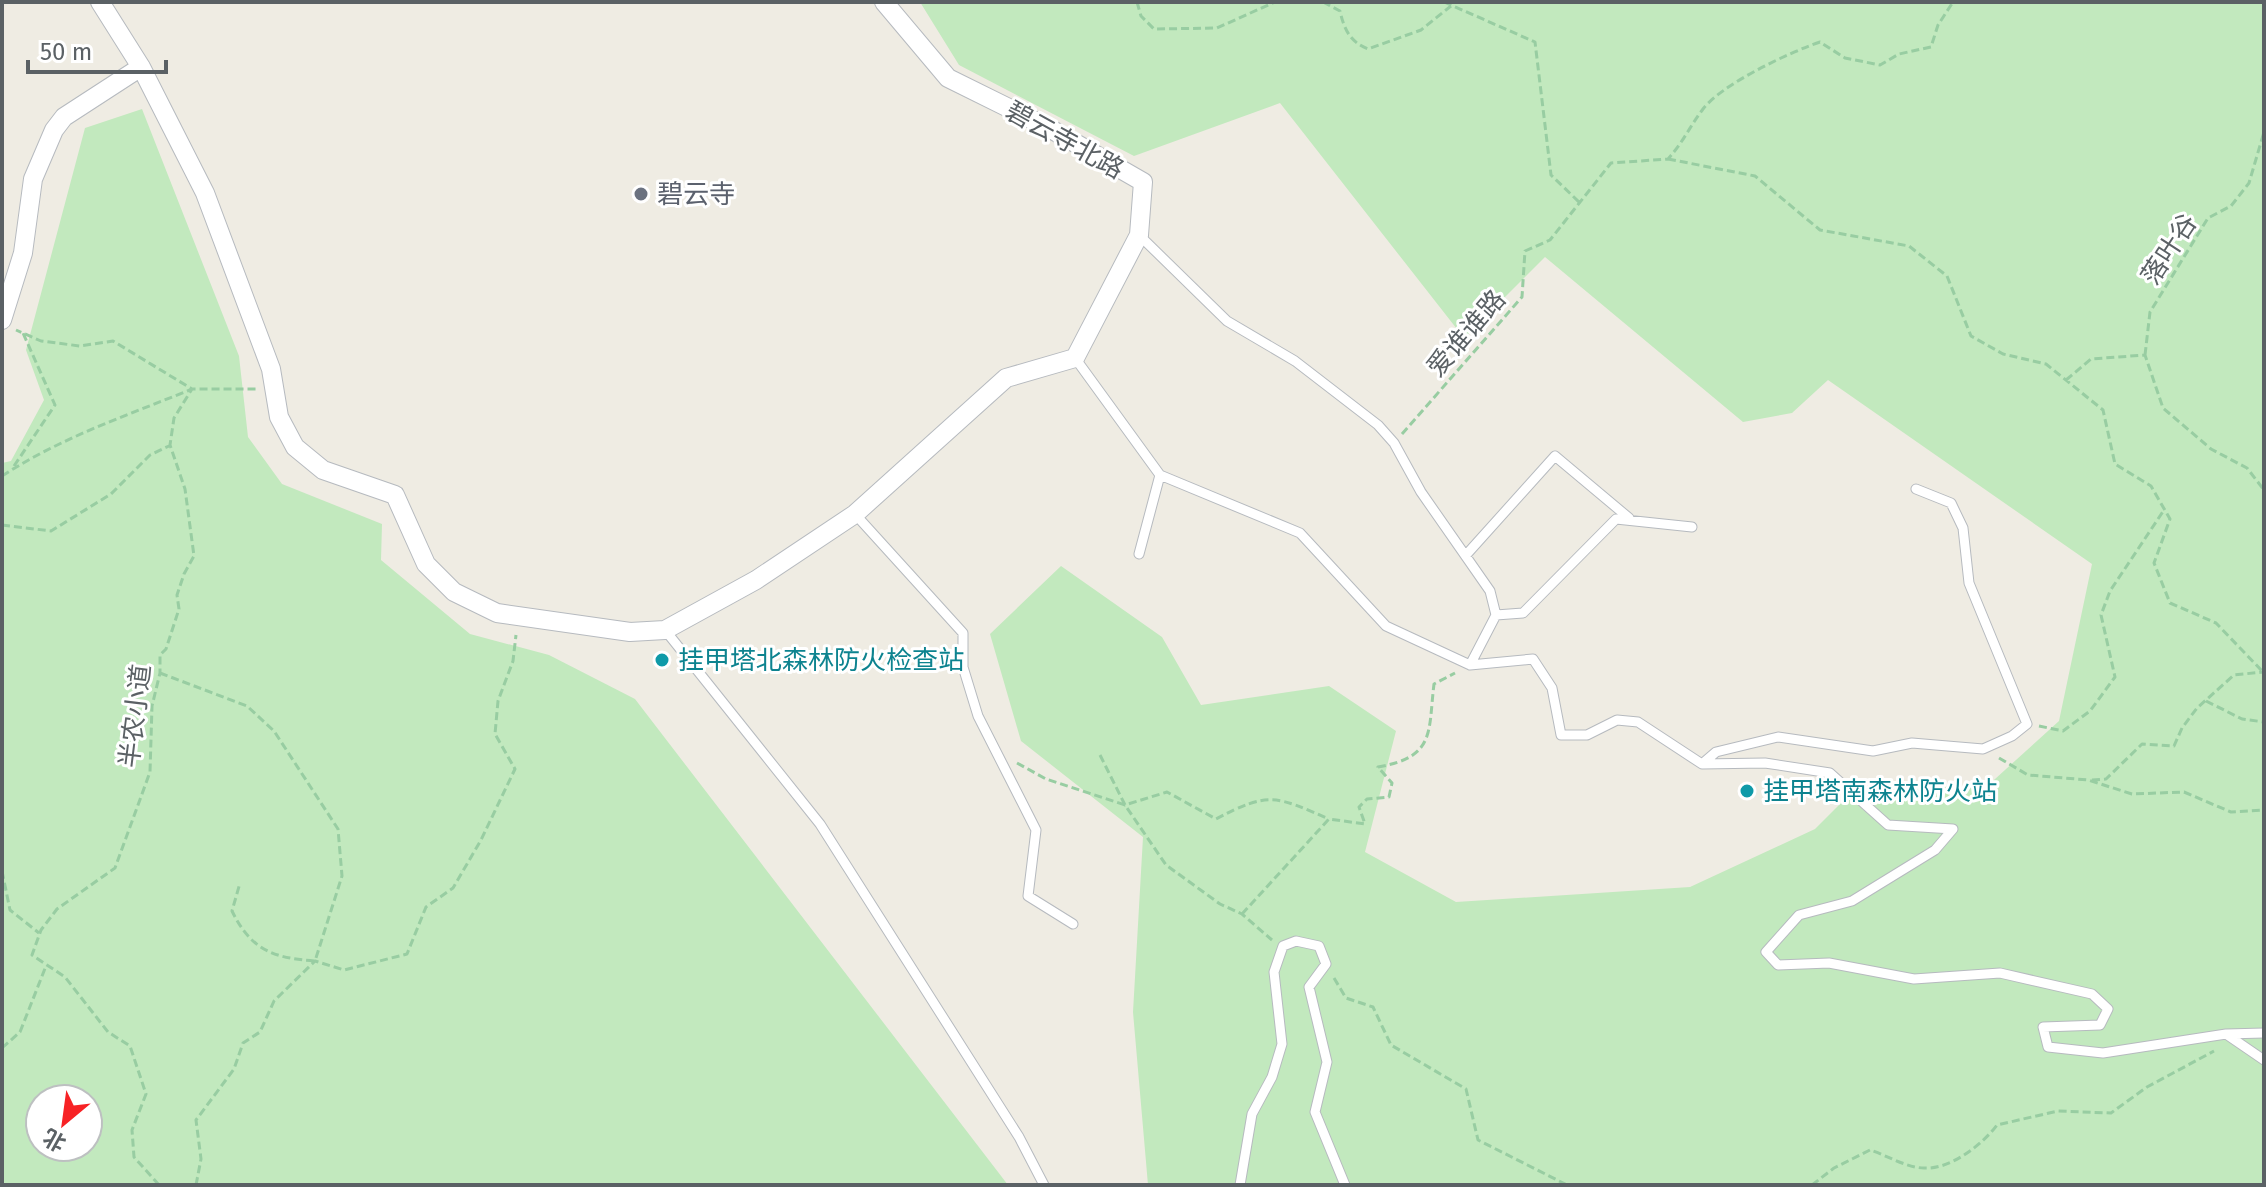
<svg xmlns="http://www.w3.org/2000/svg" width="2266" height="1187" font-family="'Fira Sans','Noto Sans SC',sans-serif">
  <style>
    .green { fill: #c2e9be; fill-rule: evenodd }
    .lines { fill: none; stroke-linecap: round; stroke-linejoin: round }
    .service-casing { stroke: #b6babf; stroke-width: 11 }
    .minor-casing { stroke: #b6babf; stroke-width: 20 }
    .path { stroke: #98cda2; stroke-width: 3; stroke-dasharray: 8 4; stroke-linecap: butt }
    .service { stroke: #fff; stroke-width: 9 }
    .minor { stroke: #fff; stroke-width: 18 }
    .worship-dot { fill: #6b7280; stroke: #fff; stroke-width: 3 }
    .culture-dot { fill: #0f9aa8; stroke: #fff; stroke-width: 3 }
    .labels { text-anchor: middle; stroke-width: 6; stroke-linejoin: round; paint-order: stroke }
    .street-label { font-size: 26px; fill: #5b6165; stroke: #fff }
    .worship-label { font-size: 26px; fill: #5b616d; stroke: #fff; text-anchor: start }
    .culture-label { font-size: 26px; fill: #0d838f; stroke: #fff; text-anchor: start }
  </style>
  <rect width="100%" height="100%" fill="#efece3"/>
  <path class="green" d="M 920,2 L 2264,2 L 2264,1185 L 1148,1185 L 1133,1012 L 1143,837 L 1021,741 L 990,634 L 1061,566 L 1162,637 L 1201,705 L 1329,686 L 1396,731 L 1365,852 L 1456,902 L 1690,887 L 1815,829 L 1863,781 L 1984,789 L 2059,721 L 2092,564 L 1828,380 L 1792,413 L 1743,422 L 1545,257 L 1464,338 L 1280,103 L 1134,156 L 959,65 Z
    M 142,109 L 239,356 L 248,437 L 282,484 L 382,524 L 381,560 L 470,634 L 549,655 L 635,699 L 1008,1185 L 2,1185 L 2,463 L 11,461 L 44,400 L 26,350 L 85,128 ZM 40,1099 L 88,1099 L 88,1147 L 40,1147 Z"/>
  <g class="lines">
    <defs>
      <path id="service" d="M 1139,235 L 1227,321 L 1295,361 L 1378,425 L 1394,443 L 1421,492 L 1490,591 L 1496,615
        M 1075,358 L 1160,475 L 1300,533 L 1386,626 L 1470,665 L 1533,659 L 1552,688 L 1561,735 L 1587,735 L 1617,720 L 1638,722 L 1702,764 L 1765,763 L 1830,773 L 1888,825 L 1953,829 L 1935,850 L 1852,901 L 1799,915 L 1766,952 L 1778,965 L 1829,963 L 1914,979 L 2000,973 L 2092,994 L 2108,1009 L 2100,1025 L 2043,1027 L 2048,1047 L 2103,1053 L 2226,1034 L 2264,1060
        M 855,514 L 963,633 L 963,667 L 978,716 L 1036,830 L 1028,896 L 1073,924
        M 1139,554 L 1160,475
        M 1466,555 L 1555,456 L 1629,518
        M 665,630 L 820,824 L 1019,1137 L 1044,1185
        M 1470,665 L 1496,615 L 1523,613 L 1616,519 L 1692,527
        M 1702,764 L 1716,752 L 1778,737 L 1873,751 L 1912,743 L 1983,749 L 2012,736 L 2027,724 L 1969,583 L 1963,528 L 1951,503 L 1916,489
        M 2226,1034 L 2264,1033
        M 1240,1185 L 1252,1114 L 1272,1077 L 1282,1044 L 1274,972 L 1283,946 L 1296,941 L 1319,946 L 1326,964 L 1309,987 L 1327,1062 L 1315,1112 L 1345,1185"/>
      <path id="minor" d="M 100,2 L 141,67 L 205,193 L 271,369 L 279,417 L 295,447 L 323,470 L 395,495 L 426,564 L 454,592 L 497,613 L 630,632 L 665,630 L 756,580 L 855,514 L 1006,378 L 1075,358 L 1139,235 L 1143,182 L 1049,128 L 948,78 L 884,2
        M 2,320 L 23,253 L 33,179 L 54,130 L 64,117 L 141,67"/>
    </defs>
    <use href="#service" class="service-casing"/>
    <use href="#minor" class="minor-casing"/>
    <path class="path" d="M 1137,2 L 1141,16 L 1154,29 L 1217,28 L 1275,2
      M 1323,2 L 1340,11 C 1344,29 1350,42 1368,49 L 1421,30 L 1451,6
      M 1444,2 L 1535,42 L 1551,175 L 1579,202
      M 1668,159 L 1755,176 L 1820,230 L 1909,246 L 1947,276 L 1971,336 L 2003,354 L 2046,364 L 2103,410 L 2115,464 L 2151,486 L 2170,519 L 2154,563 L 2170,603 L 2216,623 L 2264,673
      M 2145,355 L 2150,312 L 2208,218 L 2231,206 L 2249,183 L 2264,132
      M 2066,380 L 2091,359 L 2145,355 L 2163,408 L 2211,449 L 2247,468 L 2264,490
      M 1402,434 L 1522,297 L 1525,251 L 1550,240 L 1611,163 L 1668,159 C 1684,141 1690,126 1703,109 C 1722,84 1790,52 1820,42 L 1845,58 L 1880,65 L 1899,54 L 1931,47 L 1938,25 L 1953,2
      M 14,466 L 55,405 L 23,333
      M 2,476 C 62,437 126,416 192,389 L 113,341 L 80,346 L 41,341 L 16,330
      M 2,525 L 51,531 L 111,494 L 150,455 L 169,446
      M 160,673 L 247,706 L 274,731 L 338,829 L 342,876 L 315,961 C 273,958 251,950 232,911 L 240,883
      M 2206,701 L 2242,719 L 2264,722
      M 2039,726 L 2063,731 L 2090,711 L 2115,677 L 2101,615 L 2110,591 L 2164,510
      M 1100,755 L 1125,805 L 1167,792 L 1216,819 C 1269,791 1276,796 1329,819
      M 1999,758 L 2028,775 L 2088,780 L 2132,794 L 2184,792 L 2231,812 L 2264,810
      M 1017,763 L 1046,779 L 1125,805 L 1166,865 L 1220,904 L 1242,914 L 1272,940
      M 2092,780 L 2106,779 L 2142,744 L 2174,746 L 2182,728 L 2197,708 L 2234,675 L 2263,672
      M 2,871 L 10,910 L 39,933
      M 1242,914 L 1329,819 L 1365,824 L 1359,807 L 1367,799 L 1389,797 L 1392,783 L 1378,767 C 1436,757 1428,732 1434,684 L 1455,673
      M 1334,978 L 1346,998 L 1373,1007 L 1391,1045 L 1466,1089 L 1478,1140 L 1567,1185
      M 2,1048 L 20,1032 L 46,966
      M 159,1185 L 134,1157 L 132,1130 L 146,1094 L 130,1046 L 108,1032 L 65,977 L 32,955 L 41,930 L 57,909 L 115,868 L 150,772 L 152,706 L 160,673 L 160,655 L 166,649 L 179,609 L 177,595 L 184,574 L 194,556 L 185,489 L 170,445 L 174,418 L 192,389 L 256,389
      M 196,1185 L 201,1159 L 196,1120 L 234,1069 L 243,1043 L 260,1032 L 274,1001 L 315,961 L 344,970 L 407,954 L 426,907 L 453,888 L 481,840 L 515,769 L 495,734 L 498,701 L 513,661 L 516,635
      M 1812,1185 L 1834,1168 L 1870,1150 C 1886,1155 1907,1168 1924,1168 C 1950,1170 1983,1144 1997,1125 L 2058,1111 L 2111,1113 L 2147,1087 L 2214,1051"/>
    <use href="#service" class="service"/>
    <use href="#minor" class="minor"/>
  </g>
  <circle class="worship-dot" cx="641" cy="194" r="8"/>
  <g class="culture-dot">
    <circle cx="662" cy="660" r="8"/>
    <circle cx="1747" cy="791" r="8"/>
  </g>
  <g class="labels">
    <g class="street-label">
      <text transform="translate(1065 140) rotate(29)" y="9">碧云寺北路</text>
      <text transform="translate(2169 249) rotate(-57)" y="9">落叶谷</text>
      <text transform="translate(1466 333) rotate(-49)" y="9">爱谁谁路</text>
      <text transform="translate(135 716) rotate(-83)" y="9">半农小道</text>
    </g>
    <g class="worship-label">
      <text x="657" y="203">碧云寺</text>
    </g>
    <g class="culture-label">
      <text x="678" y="669">挂甲塔北森林防火检查站</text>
      <text x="1763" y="800">挂甲塔南森林防火站</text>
    </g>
  </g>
  <rect width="2266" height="1187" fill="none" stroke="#5b6165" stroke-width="8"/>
  <g transform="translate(64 1123) rotate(209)"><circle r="38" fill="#ffffff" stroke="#bdc0c1" stroke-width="2"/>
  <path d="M0-6L14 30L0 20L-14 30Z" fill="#f72225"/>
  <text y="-12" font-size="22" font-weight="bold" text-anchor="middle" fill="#5b6165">北</text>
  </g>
  <path d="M28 60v12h138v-12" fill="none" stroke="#5b6165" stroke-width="4"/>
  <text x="40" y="60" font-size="24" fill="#5b6165" stroke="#ffffff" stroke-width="6" paint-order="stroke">50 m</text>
</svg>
